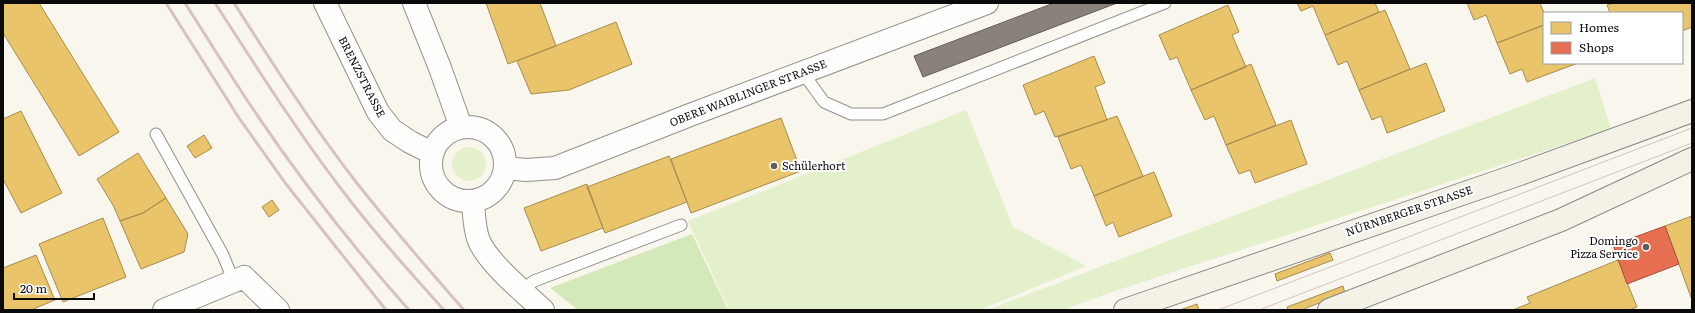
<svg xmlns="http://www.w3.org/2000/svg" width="1695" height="313" font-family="Literata,serif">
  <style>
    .green { fill: #e3f0cb }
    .forest { fill: #d4e8b9 }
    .homes { fill: #e9c46a; stroke: #a68c4d }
    .shops { fill: #e76f51; stroke: #a5513c }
    .industry { fill: #8a817c; stroke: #645d5a }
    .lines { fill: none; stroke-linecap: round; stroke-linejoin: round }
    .lane-casing { stroke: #92908c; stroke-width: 13 }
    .street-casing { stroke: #92908c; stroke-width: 24 }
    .secondary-casing { stroke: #888783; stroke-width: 24 }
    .lane { stroke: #fefefc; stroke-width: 11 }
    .street { stroke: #fefefc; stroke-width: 22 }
    .secondary { stroke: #f4f2e7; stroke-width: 22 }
    .tram { stroke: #d7c2c3; stroke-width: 1 }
    .rail { stroke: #d7c2c3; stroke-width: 3 }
    .poi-dot { fill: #5e5d59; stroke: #fff; stroke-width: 1.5 }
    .labels { text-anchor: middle; stroke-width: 4; stroke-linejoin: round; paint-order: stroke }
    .street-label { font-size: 11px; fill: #0a0a0a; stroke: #fff }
    .poi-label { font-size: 11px; fill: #0a0a0a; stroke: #fff; text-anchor: start }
  </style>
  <rect width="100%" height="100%" fill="#f9f6ed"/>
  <path class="green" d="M 1595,78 L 1611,129 L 1109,293 L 1063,310 L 987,310 Z
    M 966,110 L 1013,227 L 1086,266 L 980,310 L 729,310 L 688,221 Z
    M452 164a17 17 0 1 1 34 0a17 17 0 1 1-34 0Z"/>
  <path class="forest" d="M 692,234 L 728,310 L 578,310 L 550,288 Z"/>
  <path class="homes" d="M 3,3 L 39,3 L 119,132 L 79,156 L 3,33 Z
    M 486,3 L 540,3 L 556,46 L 508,64 Z
    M 1297,3 L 1375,3 L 1379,12 L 1325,35 L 1313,6 L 1301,11 Z
    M 1467,3 L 1540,3 L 1544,13 L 1544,25 L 1497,43 L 1486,15 L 1474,20 Z
    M 1613,3 L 1692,3 L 1692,27 L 1682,31 L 1682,13 L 1610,13 L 1607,5 Z
    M 1228,5 L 1239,32 L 1232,35 L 1246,67 L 1191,90 L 1177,57 L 1170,60 L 1159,35 Z
    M 1385,10 L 1410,69 L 1359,90 L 1347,61 L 1338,65 L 1325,35 Z
    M 616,22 L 632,64 L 569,90 L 531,94 L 517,61 Z
    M 1544,25 L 1544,63 L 1578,63 L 1527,82 L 1522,69 L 1510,74 L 1497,43 Z
    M 1094,56 L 1105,83 L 1095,87 L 1107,120 L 1055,137 L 1044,111 L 1035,115 L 1023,85 Z
    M 1426,63 L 1445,111 L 1387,133 L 1381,116 L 1372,120 L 1359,90 Z
    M 1251,64 L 1276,125 L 1226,145 L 1214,116 L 1205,120 L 1191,90 Z
    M 21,111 L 62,193 L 21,213 L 3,179 L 3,119 Z
    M 1117,116 L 1143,176 L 1094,196 L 1081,165 L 1071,169 L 1058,137 Z
    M 781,118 L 801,171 L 691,213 L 671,159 Z
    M 1291,120 L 1307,164 L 1255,183 L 1250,170 L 1239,174 L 1226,145 Z
    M 204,135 L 212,148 L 195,158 L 187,146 Z
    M 138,153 L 166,198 L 143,213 L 120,221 L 113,205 L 97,179 Z
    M 669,156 L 687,202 L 605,233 L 587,187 Z
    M 1154,172 L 1172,216 L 1119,237 L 1113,222 L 1106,226 L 1094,196 Z
    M 587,184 L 603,228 L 541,251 L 524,208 Z
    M 166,198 L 188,234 L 184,252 L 141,269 L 120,221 L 143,213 Z
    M 272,200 L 279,210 L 269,217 L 262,207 Z
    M 1692,216 L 1692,300 L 1665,226 Z
    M 103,218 L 126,277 L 63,302 L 39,244 Z
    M 1330,253 L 1333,260 L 1277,281 L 1275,274 Z
    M 36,255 L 55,300 L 31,310 L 3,310 L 3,268 Z
    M 1618,260 L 1637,307 L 1629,310 L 1513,310 L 1530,303 L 1527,297 Z
    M 1343,286 L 1345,293 L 1301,310 L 1288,310 L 1287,307 Z
    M 1197,304 L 1199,310 L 1180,310 Z"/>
  <path class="shops" d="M 1665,226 L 1679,264 L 1627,284 L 1613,245 Z"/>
  <path class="industry" d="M 1054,3 L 1117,3 L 923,77 L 914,56 Z"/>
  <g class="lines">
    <defs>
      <path id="lane" d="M 803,73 L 824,102 L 851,114 L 883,114 L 1165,3
        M 156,134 L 223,255 L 234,282
        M 522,290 L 534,281 L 681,225"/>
      <path id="street" d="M 325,3 L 378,112 L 392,130 L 410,142 L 432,153
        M 414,3 L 440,68 L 461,127
        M431 164a37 37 0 1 1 74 0a37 37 0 1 1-74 0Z
        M 506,168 L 526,170 L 555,168 L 690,115 L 987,3
        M 473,201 C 474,214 474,229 479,241 C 490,265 524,292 543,310
        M 164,310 L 244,277 L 278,310"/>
      <path id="secondary" d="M 1125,310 L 1520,174 L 1692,111
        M 1329,310 L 1561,220 L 1692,159"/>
    </defs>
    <use href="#lane" class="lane-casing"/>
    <use href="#street" class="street-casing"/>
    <use href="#secondary" class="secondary-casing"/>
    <use href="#lane" class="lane"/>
    <use href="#street" class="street"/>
    <use href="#secondary" class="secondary"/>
    <path class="tram" d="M 1218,310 L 1692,128
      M 1259,310 L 1692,143"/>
    <path class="rail" d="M 166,3 L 239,118 L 286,184 L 386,310
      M 185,3 C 206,36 227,70 249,103 C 297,175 351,245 409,310
      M 215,3 C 256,66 296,130 342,190 C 373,231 409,271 444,310
      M 234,3 C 273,64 312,125 356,182 C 391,226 427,268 464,310"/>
  </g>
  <g class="poi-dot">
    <circle cx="774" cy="166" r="4"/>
    <circle cx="1646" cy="247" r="4"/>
  </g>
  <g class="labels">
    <g class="street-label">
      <text transform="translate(362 77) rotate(63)" y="4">BRENZSTRASSE</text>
      <text transform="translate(748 93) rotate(-21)" y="4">OBERE WAIBLINGER STRASSE</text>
      <text transform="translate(1409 211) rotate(-19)" y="4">NÜRNBERGER STRASSE</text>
    </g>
    <g class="poi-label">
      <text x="782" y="170">Schülerhort</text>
      <text x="1638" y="245" text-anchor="end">Domingo<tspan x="1638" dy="13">Pizza Service</tspan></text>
    </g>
  </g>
  <rect width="1695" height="313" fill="none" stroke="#0a0a0a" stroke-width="8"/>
  <rect x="1543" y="12" width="140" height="52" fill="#ffffff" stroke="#9d9d9d"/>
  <rect x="1551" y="22" width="20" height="12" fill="#e9c46a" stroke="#9d9d9d"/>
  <text x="1579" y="32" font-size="12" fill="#0a0a0a">Homes</text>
  <rect x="1551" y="42" width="20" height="12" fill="#e76f51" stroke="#9d9d9d"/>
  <text x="1579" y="52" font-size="12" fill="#0a0a0a">Shops</text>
  <path d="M14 293v6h80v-6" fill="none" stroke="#0a0a0a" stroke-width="2"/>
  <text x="20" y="293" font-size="12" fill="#0a0a0a" stroke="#ffffff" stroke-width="3" paint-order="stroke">20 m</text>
</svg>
